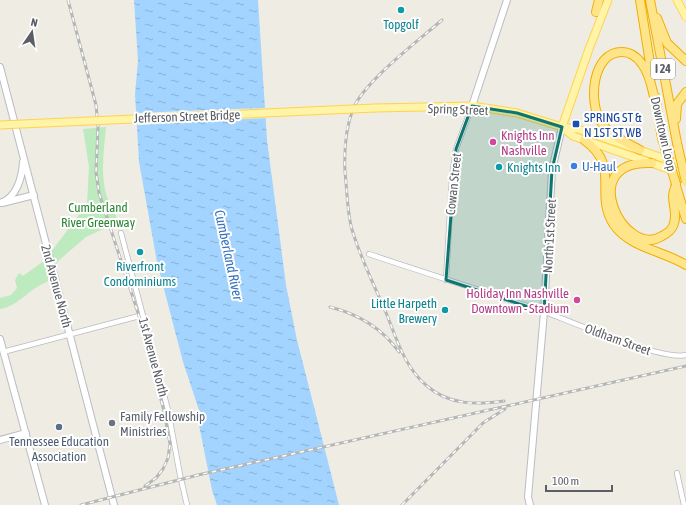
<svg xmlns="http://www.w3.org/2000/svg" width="686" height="505" font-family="'Asap Condensed',sans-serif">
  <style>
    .green { fill: #bdeabe }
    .water { fill: url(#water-ripples) }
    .pier { fill: #efede3 }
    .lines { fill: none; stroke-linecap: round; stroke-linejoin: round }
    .street-casing { stroke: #b8bbc1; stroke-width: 6 }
    .secondary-casing { stroke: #b9bcc3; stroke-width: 8 }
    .primary-casing { stroke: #ffd34c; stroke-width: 9 }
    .highway-casing { stroke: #f2ae00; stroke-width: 10 }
    .street { stroke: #fff; stroke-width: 4.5 }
    .secondary { stroke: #fff; stroke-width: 6 }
    .primary { stroke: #fff4a8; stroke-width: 7 }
    .highway { stroke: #ffe58a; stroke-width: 8 }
    .rail-casing { stroke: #b5b6b6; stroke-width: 3 }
    .rail { stroke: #fff; stroke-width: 1.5; stroke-dasharray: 4.5; stroke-linecap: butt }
    .primary-bridge-casing { stroke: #ffd34c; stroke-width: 9; stroke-linecap: butt }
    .highway-bridge-casing { stroke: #f2ae00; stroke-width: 10; stroke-linecap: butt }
    .primary-bridge { stroke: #fff4a8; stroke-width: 7 }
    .highway-bridge { stroke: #ffe58a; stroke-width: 8 }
    .marked { fill: #0f766e; fill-opacity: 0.2; stroke: #0f766e; stroke-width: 3; stroke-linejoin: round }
    .culture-dot { fill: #0f9aa8; stroke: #fff; stroke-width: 1.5 }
    .transit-dot { fill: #1a4fb4; stroke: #fff; stroke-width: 1.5 }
    .hotel-dot { fill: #d1479c; stroke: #fff; stroke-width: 1.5 }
    .shop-dot { fill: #3f7fe0; stroke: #fff; stroke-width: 1.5 }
    .worship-dot { fill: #6b7280; stroke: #fff; stroke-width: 1.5 }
    .service-dot { fill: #5c6f8a; stroke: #fff; stroke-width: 1.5 }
    .labels { text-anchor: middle; stroke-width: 4; stroke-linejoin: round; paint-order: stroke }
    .shield { fill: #fff; stroke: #8c8f93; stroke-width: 1 }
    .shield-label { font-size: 12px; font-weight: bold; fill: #5b5f65 }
    .culture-label { font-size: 13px; fill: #0d838f; stroke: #fff }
    .street-label { font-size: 13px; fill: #5b5f65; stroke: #fff }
    .transit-label { font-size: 13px; fill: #164399; stroke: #fff; text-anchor: start }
    .hotel-label { font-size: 13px; fill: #b23c85; stroke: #fff; text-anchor: start }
    .shop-label { font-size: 13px; fill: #366cbe; stroke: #fff; text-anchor: start }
    .park-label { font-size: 13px; fill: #2c8432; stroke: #fff }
    .worship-label { font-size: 13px; fill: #5b616d; stroke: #fff; text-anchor: start }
    .service-label { font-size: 13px; fill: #4e5e75; stroke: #fff }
    .water-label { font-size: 14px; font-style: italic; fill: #3673bc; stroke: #fff }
  </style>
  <defs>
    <pattern id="water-ripples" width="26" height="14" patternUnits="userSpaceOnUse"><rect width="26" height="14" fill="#a3d4ff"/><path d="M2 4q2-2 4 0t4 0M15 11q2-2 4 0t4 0" fill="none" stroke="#88afd2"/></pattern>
  </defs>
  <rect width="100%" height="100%" fill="#efede3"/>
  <path class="green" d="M 106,127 C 104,149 100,175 107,197 C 110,206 115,211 118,222 L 86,237 L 58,261 L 50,281 C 31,286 18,307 0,309 L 0,298 L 11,295 L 17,288 L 15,280 L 19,273 L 23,276 L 45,260 L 87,204 L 89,167 L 83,129 Z"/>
  <path class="water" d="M 134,0 L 258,0 L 267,140 L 286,285 L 297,340 L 339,505 L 217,505 L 212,490 L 199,425 L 199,410 L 183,362 L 157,262 L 139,162 L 135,94 L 138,61 Z"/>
  <path class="pier" d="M 265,108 L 266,118 L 137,125 L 136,113 Z"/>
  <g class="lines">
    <defs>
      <path id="street" d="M 121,233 L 168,410 L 180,475 L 187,505
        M 369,254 C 428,274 487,292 545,312 C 572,322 663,361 686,355
        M 446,280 L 452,177 L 456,149 L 472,106
        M 3,352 L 143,315
        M 677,473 L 684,505"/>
      <path id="secondary" d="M 0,67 L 114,505
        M 472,106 L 507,0
        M 0,203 C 17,198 22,177 23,162
        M 2,203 L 34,195
        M 0,339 L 45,505
        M 0,440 L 26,433
        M 530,505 L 528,497 L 544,312 L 552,170 L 562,127"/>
      <path id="primary" d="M 677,0 L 686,17
        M 591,44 L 608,0
        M 375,108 L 472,106 L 517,113 L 562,127 L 578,129 L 686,166
        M 562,127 L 573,136 L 686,175
        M 562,127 L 590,46"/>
      <path id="highway" d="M 640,0 L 652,76
        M 650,0 L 677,143
        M 596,12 L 599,0
        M 657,18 L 667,43 L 686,61
        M 655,96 L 662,138
        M 676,119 L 677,104 L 686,92
        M 584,140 C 622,167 593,193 614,225 C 630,248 664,251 686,265
        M 640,150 C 626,142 610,136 601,122 C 588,102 592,52 622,52 C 631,52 637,57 642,64 C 650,74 652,89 655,101
        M 652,163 C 574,159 624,260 662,236 C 666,234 671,231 673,226 C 678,215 673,206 673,196 C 673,192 675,188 676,184
        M 676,186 L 686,219"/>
    </defs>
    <use href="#street" class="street-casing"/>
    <use href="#secondary" class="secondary-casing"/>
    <use href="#primary" class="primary-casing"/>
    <use href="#highway" class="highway-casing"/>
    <use href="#street" class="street"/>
    <use href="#secondary" class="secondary"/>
    <use href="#primary" class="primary"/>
    <use href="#highway" class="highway"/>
    <defs>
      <path id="rail" d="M 68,0 L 96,105 L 98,127 L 96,172 L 99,193 L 139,316 L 164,411 L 170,444 L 168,458 L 163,469 L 156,478 L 145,486
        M 442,20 C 418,41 364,82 353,109 C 345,130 344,150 345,172 C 347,190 347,208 351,226 C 359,256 375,286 387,315 C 397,340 405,368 427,386 C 449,405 476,405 504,401
        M 330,307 C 358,314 382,328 399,352
        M 81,505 L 198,475 L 686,366
        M 402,505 L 483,423 L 505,409"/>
    </defs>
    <use href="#rail" class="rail-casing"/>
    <use href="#rail" class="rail"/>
    <defs>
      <path id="primary-bridge" d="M 0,125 L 375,108"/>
      <path id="highway-bridge" d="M 662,138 L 676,184
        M 677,143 L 686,182"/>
    </defs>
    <use href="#primary-bridge" class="primary-bridge-casing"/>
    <use href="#highway-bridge" class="highway-bridge-casing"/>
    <use href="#primary-bridge" class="primary-bridge"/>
    <use href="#highway-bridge" class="highway-bridge"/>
  </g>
  <path class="marked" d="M 472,106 L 517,113 L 562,127 L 552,170 L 544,312 L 446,280 L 456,149 Z"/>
  <g class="culture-dot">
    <circle cx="401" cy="10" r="4"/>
    <circle cx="499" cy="167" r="4"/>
    <circle cx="140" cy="252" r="4"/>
    <circle cx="445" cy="310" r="4"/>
  </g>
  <rect class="transit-dot" x="572" y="120" width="8" height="8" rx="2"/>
  <g class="hotel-dot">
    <circle cx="493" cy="142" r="4"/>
    <circle cx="577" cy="300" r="4"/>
  </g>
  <circle class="shop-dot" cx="574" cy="166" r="4"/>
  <circle class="worship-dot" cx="112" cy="423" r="4"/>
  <circle class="service-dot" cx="59" cy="427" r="4"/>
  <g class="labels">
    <rect class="shield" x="651" y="59" width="24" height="20" rx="3"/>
    <g class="shield-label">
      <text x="663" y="73">I 24</text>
    </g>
    <g class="culture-label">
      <text x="401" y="29">Topgolf</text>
      <text x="507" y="172" text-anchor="start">Knights Inn</text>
      <text x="140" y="271">Riverfront<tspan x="140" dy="15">Condominiums</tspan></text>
      <text x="437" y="308" text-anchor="end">Little Harpeth<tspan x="437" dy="15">Brewery</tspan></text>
    </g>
    <g class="street-label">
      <text transform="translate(458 109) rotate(2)" y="5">Spring Street</text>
      <text transform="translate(187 116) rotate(-2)" y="5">Jefferson Street Bridge</text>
      <text transform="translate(664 134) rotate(77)" y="5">Downtown Loop</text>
      <text transform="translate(453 184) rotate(-84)" y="5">Cowan Street</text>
      <text transform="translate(549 236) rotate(-87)" y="5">North 1st Street</text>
      <text transform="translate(57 286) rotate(75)" y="5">2nd Avenue North</text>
      <text transform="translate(618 339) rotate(20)" y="5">Oldham Street</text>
      <text transform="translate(154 357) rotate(75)" y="5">1st Avenue North</text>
    </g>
    <g class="transit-label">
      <text x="584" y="122">SPRING ST &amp;<tspan x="584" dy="15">N 1ST ST WB</tspan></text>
    </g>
    <g class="hotel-label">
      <text x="501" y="140">Knights Inn<tspan x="501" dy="15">Nashville</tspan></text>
      <text x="569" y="298" text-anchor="end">Holiday Inn Nashville<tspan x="569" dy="15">Downtown - Stadium</tspan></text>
    </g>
    <g class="shop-label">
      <text x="582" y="171">U-Haul</text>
    </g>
    <g class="park-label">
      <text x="98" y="212">Cumberland<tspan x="98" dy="15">River Greenway</tspan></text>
    </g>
    <g class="worship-label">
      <text x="120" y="421">Family Fellowship<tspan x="120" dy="15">Ministries</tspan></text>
    </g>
    <g class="service-label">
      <text x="59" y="446">Tennessee Education<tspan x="59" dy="15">Association</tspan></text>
    </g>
    <g class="water-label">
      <text transform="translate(229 255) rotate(78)" y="5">Cumberland River</text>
    </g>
  </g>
  <g transform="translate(32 32) rotate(13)" stroke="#ffffff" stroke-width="3" paint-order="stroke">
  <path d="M0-3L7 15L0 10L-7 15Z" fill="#5b5f65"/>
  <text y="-6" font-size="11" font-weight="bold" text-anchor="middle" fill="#5b5f65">N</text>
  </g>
  <path d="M546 485v6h66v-6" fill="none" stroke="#5b5f65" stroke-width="2"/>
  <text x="552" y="485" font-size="12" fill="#5b5f65" stroke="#ffffff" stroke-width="3" paint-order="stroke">100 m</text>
</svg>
